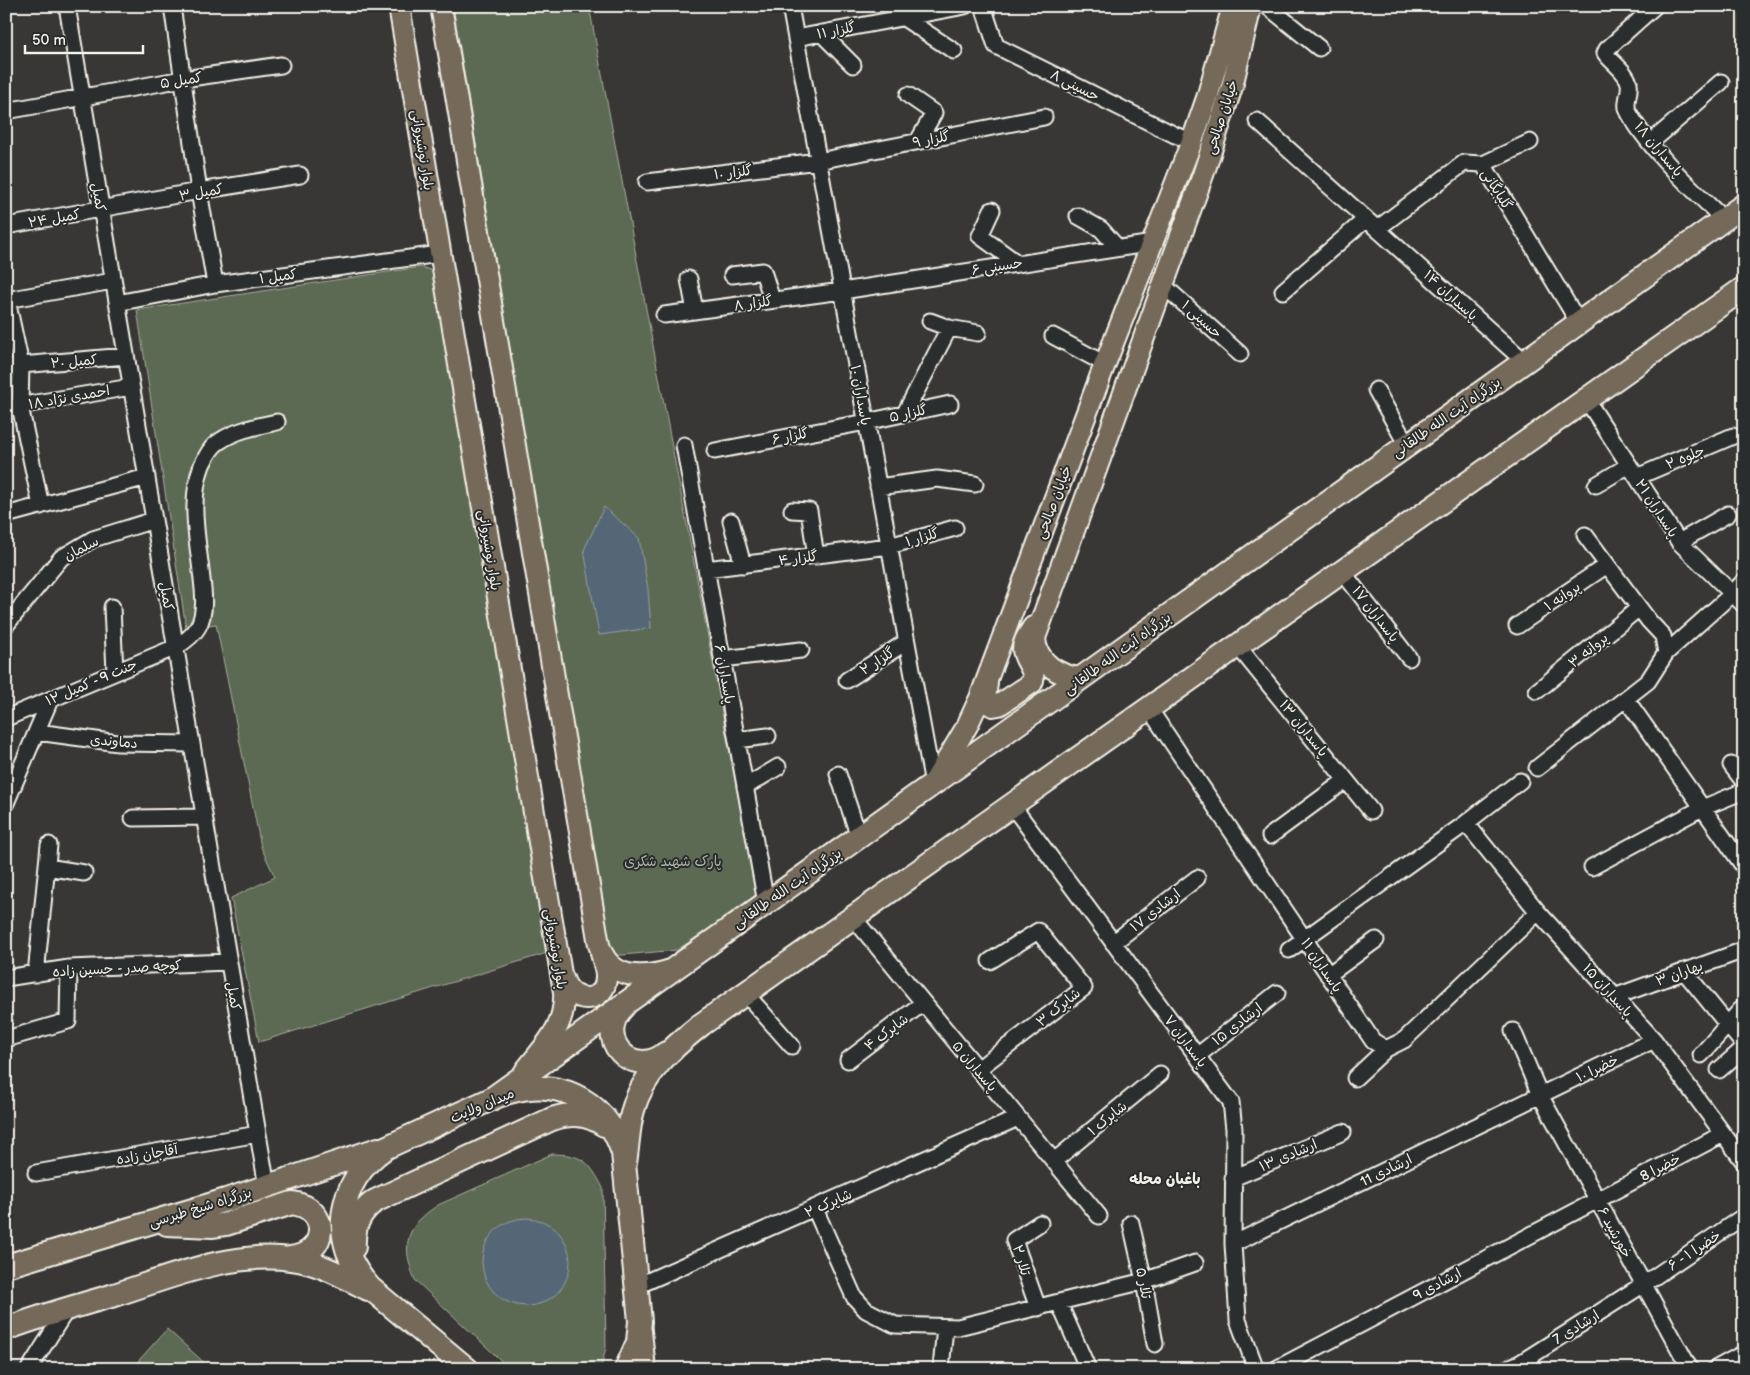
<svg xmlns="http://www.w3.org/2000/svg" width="1750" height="1375" font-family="'Balsamiq Sans','Playpen Sans Arabic',sans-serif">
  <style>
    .green { fill: #5d6a52; stroke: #a8ae9d }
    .water { fill: #546676; stroke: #949ea4 }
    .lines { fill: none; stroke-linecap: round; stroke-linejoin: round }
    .minor-casing { stroke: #f4f1e8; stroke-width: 19 }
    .major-casing { stroke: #f4f1e8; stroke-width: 24 }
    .highway-casing { stroke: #f4f1e8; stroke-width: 26 }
    .minor { stroke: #2a2d2e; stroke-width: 15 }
    .major { stroke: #746a5a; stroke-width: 20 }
    .highway { stroke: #746a5a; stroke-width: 22 }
    .labels { text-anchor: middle; stroke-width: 4; stroke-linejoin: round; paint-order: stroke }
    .street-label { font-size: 14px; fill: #f4f1e8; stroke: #2a2d2e }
    .park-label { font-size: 14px; fill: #b0b4a4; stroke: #2a2d2e }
    .neighbourhood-label { font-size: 15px; font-weight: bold; fill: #f4f1e8; stroke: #2a2d2e }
  </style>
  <rect width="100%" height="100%" fill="#383736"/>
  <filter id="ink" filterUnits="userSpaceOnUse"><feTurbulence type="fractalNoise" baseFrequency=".02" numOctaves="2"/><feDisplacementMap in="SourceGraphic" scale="10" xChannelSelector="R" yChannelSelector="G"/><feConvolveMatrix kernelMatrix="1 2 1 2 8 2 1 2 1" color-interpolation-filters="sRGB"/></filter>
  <g filter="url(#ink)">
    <path class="green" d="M 453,6 L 589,6 L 757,897 L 677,950 L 611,956 Z
      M 421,267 L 433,271 L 547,953 L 259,1042 L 231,898 L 275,877 L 261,847 L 216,624 L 186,628 L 137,310 Z
      M 552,1154 C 582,1154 590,1162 603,1188 L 606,1347 L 602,1364 L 598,1369 L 510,1369 L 415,1280 C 401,1244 405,1227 438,1205 Z
      M 167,1329 L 209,1367 L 207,1369 L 131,1369 Z"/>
    <path class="water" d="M 604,507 L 639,538 L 648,589 L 651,628 L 599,635 L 584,550 Z
      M482 1262a44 44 0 1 1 88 0a44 44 0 1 1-88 0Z"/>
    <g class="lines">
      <defs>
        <path id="minor" d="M 67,6 L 267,1187
          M 172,6 L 199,191 L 215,284
          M 790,6 L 933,784
          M 983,6 L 996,46 L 1175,135 L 1192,141
          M 1267,6 L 1319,48
          M 1655,6 L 1607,49 L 1605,53 C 1612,63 1626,71 1629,83 C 1631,94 1623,103 1629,113 C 1648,147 1687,184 1715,211 L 1720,222
          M 904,18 L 954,51
          M 821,33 L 853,65
          M 796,38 L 965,6
          M 908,95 L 934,113 L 918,141
          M 6,111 L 183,79 L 281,65
          M 1257,121 L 1525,362
          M 1650,143 L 1721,82
          M 1483,164 L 1530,142
          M 647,182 L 818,161 L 1044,117
          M 992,210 L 980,236 L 1017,263
          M 1078,216 L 1101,229 L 1117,247
          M 6,226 L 199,191 L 300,175
          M 1377,229 L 1464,163 L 1483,164 L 1579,323
          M 732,275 L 763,271 L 772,300
          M 689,279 L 695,311
          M 1163,285 L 1240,354
          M 1283,291 L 1366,219
          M 6,300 L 113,281
          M 7,300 L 21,365 L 20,406 L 41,506
          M 117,303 L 215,284 L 440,254
          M 664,315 L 842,291 L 1153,243
          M 930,321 L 949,328 L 978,333
          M 1053,336 L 1105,364
          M 6,368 L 21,365 L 126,356
          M 1376,390 L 1407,445
          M 1586,399 L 1679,542 L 1744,605
          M 6,408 L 131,387
          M 905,413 L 949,328
          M 684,445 L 766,903
          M 715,451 L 866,422 L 950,404
          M 1637,477 L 1733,436
          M 1596,485 L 1629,465
          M 878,487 L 937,479 L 975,484
          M 792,510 L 809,511 L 816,556
          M 6,515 L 147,477
          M 731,521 L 743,565
          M 1679,542 L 1728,514
          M 706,569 L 889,546 L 955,528
          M 1342,571 L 1409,658
          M 112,607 L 115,672
          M 6,625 L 61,558 L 93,539 L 154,520
          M 1517,626 L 1607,565
          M 1237,645 L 1371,811
          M 1666,653 L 1732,594 L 1744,581
          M 722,659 L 801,650
          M 847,680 L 906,642
          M 1537,691 L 1639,608
          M 1626,699 L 1744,867
          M 1148,707 L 1373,1041 L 1386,1049 L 1404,1040 L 1538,912
          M 6,718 L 176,647 C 184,642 193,636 198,627 C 207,611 203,588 201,571 C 197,536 189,499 202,465 C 206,457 211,446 220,441 C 236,430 258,426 277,422
          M 37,732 L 118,743 L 192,744
          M 737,740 L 768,736
          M 1731,765 L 1744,782
          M 1537,768 L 1648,681 L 1666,653 L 1663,636 L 1649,621 L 1585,535
          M 838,774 L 859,837
          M 745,787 L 778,767
          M 6,803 L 50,700
          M 1011,804 L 1231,1102 L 1234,1129 L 1233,1244 L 1238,1320 L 1256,1369
          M 133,818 L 204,817
          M 1466,823 L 1538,912 L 1654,1040 L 1744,1162
          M 1270,836 L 1346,780
          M 47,867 L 84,873
          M 1592,867 L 1702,808 L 1744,791
          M 852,916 L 1099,1216
          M 1113,943 L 1197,878
          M 1289,950 L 1466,823 L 1520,781
          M 1684,971 L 1744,1045
          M 36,974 L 49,845
          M 1328,975 L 1376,940
          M 6,978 L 69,968 L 229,962
          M 745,993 L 792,1046
          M 1614,997 L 1744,950
          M 1513,1031 L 1540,1095 L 1690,1369
          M 6,1039 L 68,1021 L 69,968
          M 1701,1055 L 1744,1006
          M 1197,1056 L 1277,993
          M 848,1060 L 923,1003
          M 978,1069 L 1084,988 L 1038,931 L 990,961
          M 1719,1070 L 1744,1048
          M 1355,1078 L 1386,1049
          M 1054,1161 L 1160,1074
          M 36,1173 L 258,1134
          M 1233,1178 L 1343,1132
          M 815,1209 L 854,1297 L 866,1310 L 895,1325 L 958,1327 L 1144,1281 L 1195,1263
          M 1131,1223 L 1144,1281 L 1155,1344
          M 1233,1244 L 1654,1040
          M 637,1286 L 1018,1118
          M 1059,1303 L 1088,1369
          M 1038,1308 L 1014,1240 L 1040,1223
          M 29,1369 L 67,1309
          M 941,1369 L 945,1327
          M 1276,1369 L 1723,1134
          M 1506,1369 L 1520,1363 L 1644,1284 L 1744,1216
          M 1715,1369 L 1744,1353"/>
        <path id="major" d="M 399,6 L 564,992 C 566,1027 545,1045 525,1071
          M 441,6 L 599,945 C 610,980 641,979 671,970
          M 1081,678 C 1059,676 1036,663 1035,638 L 1203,175 L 1232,87 L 1251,6
          M 987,683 C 986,692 983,702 993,706 L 999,705 L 1032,683 C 1038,671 1023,661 1023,649 C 1023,641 1029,634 1033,627
          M 934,782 L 967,726 L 980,698 L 1105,364 L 1192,141 L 1207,98 L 1233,6
          M 563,978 C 571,1006 607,1004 606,976 C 606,969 603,961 601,953
          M 641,1331 L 645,1369"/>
        <path id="highway" d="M 624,1006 C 592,1037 632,1081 666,1053
          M 490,1100 L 1744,205
          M 625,1163 C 628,1146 628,1127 633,1110 C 643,1073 673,1047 702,1024 L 1744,288
          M 167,1224 L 213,1226 L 226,1224 L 292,1203 C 330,1208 329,1253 291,1258
          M 354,1247 C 353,1227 359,1212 375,1201 L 552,1119 C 571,1113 587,1113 604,1125
          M 6,1266 L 226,1200 L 378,1149
          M 6,1329 C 40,1316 76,1306 111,1296 C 168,1278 230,1251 291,1259 C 319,1262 344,1277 368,1289
          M 467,1369 L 370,1288 C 329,1243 335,1183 385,1148 L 498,1096 C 553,1074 605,1097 623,1153 L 640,1321 L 638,1342 L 626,1369"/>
      </defs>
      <use href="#minor" class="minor-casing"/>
      <use href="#major" class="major-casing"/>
      <use href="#highway" class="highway-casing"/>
      <use href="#minor" class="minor"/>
      <use href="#major" class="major"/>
      <use href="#highway" class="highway"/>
    </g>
  </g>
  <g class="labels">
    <g class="street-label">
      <text transform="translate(836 30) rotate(-11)" y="5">گلزار ١١</text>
      <text transform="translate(181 80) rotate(-9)" y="5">کمیل ۵</text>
      <text transform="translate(1075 85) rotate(27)" y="5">حسینی ۸</text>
      <text transform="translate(1221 117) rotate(-72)" y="5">خيابان صالحی</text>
      <text transform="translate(931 139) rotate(-11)" y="5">گلزار ٩</text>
      <text transform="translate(1659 149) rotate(50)" y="5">پاسداران ۱۸</text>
      <text transform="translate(423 150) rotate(81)" y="5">بلوار نوشیروانی</text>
      <text transform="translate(733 172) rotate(-7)" y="5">گلزار ۱۰</text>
      <text transform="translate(1497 189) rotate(58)" y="5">گلپایگانی</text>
      <text transform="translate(201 192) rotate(-10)" y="5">کمیل ۳</text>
      <text transform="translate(99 197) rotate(80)" y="5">کمیل</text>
      <text transform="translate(54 218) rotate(-10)" y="5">کمیل ۲۴</text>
      <text transform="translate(997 266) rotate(-9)" y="5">حسینی ۶</text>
      <text transform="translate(278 276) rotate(-8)" y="5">کمیل ۱</text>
      <text transform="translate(1451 295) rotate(42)" y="5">پاسداران ۱۴</text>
      <text transform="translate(753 303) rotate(-8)" y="5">گلزار ۸</text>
      <text transform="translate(1202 319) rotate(42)" y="5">حسینی ۱</text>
      <text transform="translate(74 361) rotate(-5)" y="5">کمیل ۲۰</text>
      <text transform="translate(861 395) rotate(80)" y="5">پاسداران ١٠</text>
      <text transform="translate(69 397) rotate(-10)" y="5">احمدی نژاد ۱۸</text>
      <text transform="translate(908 413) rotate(-12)" y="5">گلزار ۵</text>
      <text transform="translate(1446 417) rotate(-35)" y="5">بزرگراه آیت الله طالقانی</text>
      <text transform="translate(790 436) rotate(-11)" y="5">گلزار ۶</text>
      <text transform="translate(1685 457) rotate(-23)" y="5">جلوه ۲</text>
      <text transform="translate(1053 502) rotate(-69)" y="5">خیابان صالحی</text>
      <text transform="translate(1657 508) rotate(57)" y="5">پاسداران ۲۱</text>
      <text transform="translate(922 537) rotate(-16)" y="5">گلزار ۱</text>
      <text transform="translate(81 548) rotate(-28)" y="5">سلمان</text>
      <text transform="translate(490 550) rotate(81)" y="5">بلوار نوشیروانی</text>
      <text transform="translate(798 558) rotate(-7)" y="5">گلزار ۴</text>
      <text transform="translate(167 596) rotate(80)" y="5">کمیل</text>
      <text transform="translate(1562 596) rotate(-34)" y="5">پروانه ۱</text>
      <text transform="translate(1376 614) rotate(52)" y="5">پاسداران ۱۷</text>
      <text transform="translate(1588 650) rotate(-39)" y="5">پروانه ۳</text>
      <text transform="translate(1117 653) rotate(-36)" y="5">بزرگراه آیت الله طالقانی</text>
      <text transform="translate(877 661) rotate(-33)" y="5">گلزار ۲</text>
      <text transform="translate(725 674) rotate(80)" y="5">پاسداران ۶</text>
      <text transform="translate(91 682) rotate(-23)" y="5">جنت 9 - کمیل ۱۲</text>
      <text transform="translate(1304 728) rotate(51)" y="5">پاسداران ۱۳</text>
      <text transform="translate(114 741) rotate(5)" y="5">دماوندی</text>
      <text transform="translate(787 888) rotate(-35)" y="5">بزرگراه آیت الله طالقانی</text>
      <text transform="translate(1155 910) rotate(-38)" y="5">ارشادی ۱۷</text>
      <text transform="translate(556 949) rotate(81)" y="5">بلوار نوشیروانی</text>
      <text transform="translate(1322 965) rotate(56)" y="5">پاسداران ١١</text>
      <text transform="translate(117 968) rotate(-3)" y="5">کوچه صدر - حسین زاده</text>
      <text transform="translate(1679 973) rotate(-20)" y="5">بهاران ۳</text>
      <text transform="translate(1608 990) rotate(48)" y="5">پاسداران ۱۵</text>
      <text transform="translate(234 996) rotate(80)" y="5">کمیل</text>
      <text transform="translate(1058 1007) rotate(-39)" y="5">شاپرک ۳</text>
      <text transform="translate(1237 1024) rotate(-38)" y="5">ارشادی ۱۵</text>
      <text transform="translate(886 1032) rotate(-37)" y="5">شاپرک ۴</text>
      <text transform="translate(1186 1041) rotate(53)" y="5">پاسداران ۷</text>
      <text transform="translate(975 1066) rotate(50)" y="5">پاسداران ۵</text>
      <text transform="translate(1597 1068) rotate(-26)" y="5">خضرا ۱۰</text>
      <text transform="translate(482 1105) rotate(-23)" y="5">میدان ولایت</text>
      <text transform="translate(1107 1118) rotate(-39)" y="5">شاپرک ۱</text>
      <text transform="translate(147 1154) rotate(-10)" y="5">آقاجان زاده</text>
      <text transform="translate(1288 1155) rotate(-23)" y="5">ارشادی ۱۳</text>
      <text transform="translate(1660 1167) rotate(-28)" y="5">خضرا 8</text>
      <text transform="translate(1386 1170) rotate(-26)" y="5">ارشادی 11</text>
      <text transform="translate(828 1203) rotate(-24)" y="5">شاپرک ۲</text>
      <text transform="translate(200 1207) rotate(-17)" y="5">بزرگراه شیخ طبرسی</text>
      <text transform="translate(1615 1232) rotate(61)" y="5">خورشید ۶</text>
      <text transform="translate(1694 1250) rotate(-34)" y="5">خضرا ۱ - ۶</text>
      <text transform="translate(1022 1260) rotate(73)" y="5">تلار ۲</text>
      <text transform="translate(1144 1283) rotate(79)" y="5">تلار ۵</text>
      <text transform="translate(1437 1284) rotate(-28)" y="5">ارشادی 9</text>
      <text transform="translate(1576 1327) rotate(-32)" y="5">ارشادی 7</text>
    </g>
    <g class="park-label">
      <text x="673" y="866">پارک شهید شکری</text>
    </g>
    <g class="neighbourhood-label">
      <text x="1165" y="1184">باغبان محله</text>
    </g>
  </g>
  <rect width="1750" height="1375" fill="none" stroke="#2a2d2e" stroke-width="25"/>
  <rect x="12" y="12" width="1725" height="1350" fill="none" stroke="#f4f1e8" stroke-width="2" filter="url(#ink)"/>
  <path d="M25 45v8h118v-8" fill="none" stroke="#f4f1e8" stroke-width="2.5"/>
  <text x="32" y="45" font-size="15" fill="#f4f1e8" stroke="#2a2d2e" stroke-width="4" paint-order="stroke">50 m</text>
</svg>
